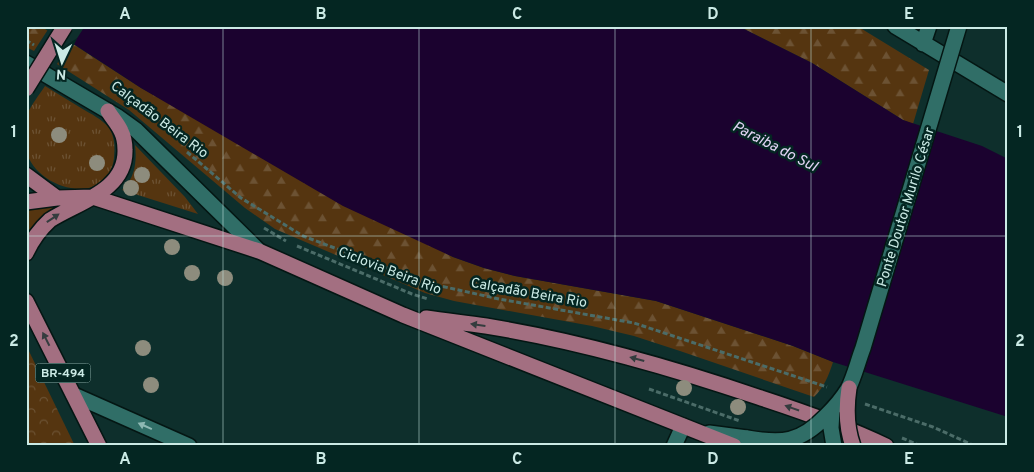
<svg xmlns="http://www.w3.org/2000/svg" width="1034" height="472" font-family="Overpass,sans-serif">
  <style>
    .grass { fill: url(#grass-tufts) }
    .forest { fill: url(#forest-firs) }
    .park { fill: url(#park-crowns) }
    .water { fill: #1b022f }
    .pier { fill: #0e2f2c }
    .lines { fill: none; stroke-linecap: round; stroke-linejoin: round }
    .minor-casing { stroke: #041613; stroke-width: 18 }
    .major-casing { stroke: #041613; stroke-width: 18 }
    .path { stroke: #4b6c68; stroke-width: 3; stroke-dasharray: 5 2.5; stroke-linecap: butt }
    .minor { stroke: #306e67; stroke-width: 15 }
    .major { stroke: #a36f81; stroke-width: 15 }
    .minor-bridge-casing { stroke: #041613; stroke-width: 18; stroke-linecap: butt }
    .major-bridge-casing { stroke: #041613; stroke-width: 18; stroke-linecap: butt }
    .path-bridge { stroke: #4b6c68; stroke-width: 3; stroke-dasharray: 5 2.5; stroke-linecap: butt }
    .minor-bridge { stroke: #306e67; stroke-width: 15 }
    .major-bridge { stroke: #a36f81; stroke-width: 15 }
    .tree { fill: #8d8c7d }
    .oneway { fill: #343c3e }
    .oneway2 { fill: #8db8b3 }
    .grid { fill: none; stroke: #cbeae5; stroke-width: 1; stroke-opacity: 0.55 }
    .labels { text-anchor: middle; stroke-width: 5; stroke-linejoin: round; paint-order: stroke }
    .shield { fill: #042622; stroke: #8fafaa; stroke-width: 1 }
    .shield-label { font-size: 12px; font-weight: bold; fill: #cbeae5 }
    .street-label { font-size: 14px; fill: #cbeae5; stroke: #042622 }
    .water-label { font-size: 15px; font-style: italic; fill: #e2d4f5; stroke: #042622 }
    .neatline { fill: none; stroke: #cbeae5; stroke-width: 2 }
    .grid-label { font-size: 16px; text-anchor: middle; font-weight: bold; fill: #cbeae5 }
  </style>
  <defs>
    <pattern id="grass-tufts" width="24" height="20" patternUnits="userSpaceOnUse" patternTransform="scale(1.25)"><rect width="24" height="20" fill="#553510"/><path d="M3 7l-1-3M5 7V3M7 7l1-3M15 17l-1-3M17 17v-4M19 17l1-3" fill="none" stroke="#6c5233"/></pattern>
    <pattern id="forest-firs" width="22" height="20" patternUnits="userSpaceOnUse" patternTransform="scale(1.25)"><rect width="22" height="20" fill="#553510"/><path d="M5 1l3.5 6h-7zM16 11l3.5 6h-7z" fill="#6c5233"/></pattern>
    <pattern id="park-crowns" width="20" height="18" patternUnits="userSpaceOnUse" patternTransform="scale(1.25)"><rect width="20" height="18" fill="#553510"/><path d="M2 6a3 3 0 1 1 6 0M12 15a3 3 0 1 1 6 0" fill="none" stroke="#6c5233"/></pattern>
  </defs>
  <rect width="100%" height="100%" fill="#0e2f2c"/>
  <path class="grass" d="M 45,86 C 57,93 69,101 81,108 C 91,114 102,119 109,128 C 115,137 115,148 114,158 C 108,209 35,190 26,150 C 25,145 26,139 26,134 C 26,128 25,121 27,115 C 31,105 39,95 45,86 Z
    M 135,145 L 185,197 L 198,214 L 122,190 C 135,178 137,162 135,145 Z
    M 65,203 C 49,212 37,221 26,236 L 26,209 Z"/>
  <path class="forest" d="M 26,26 L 46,26 L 49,28 L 34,51 L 26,47 Z
    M 738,26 L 857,26 L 929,70 L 913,124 L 903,120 L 812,63 Z
    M 70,42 L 141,88 L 453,257 L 484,268 L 515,276 L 656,301 L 793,346 L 833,362 C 829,375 824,387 814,397 L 680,351 L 634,336 L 592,326 L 454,301 L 425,293 L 275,229 L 245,208 L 129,110 L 57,64 Z"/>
  <path class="park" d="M 26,345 L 75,446 L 26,446 Z"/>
  <path class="water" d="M 46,26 L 738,26 L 812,63 L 903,120 L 982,146 L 1008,159 L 1008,417 L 833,362 L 793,346 L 656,301 L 515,276 L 484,268 L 453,257 L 343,206 L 141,88 Z"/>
  <path class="pier" d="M 47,26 L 85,26 L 72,46 L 45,29 Z"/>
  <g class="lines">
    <defs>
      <path id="minor" d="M 895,26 L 1008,94
        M 923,44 L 929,26
        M 26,63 L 118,117 L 136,130 L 259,251
        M 74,395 L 189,446
        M 709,433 L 747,438
        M 674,446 L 683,426"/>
      <path id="major" d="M 26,175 L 57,198
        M 26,202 L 57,198 L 93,197 L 259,251 L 403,315 L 734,446
        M 26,253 C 32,240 39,230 50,220 C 78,202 126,191 125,150 C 125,144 124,137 121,131 C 118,124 112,118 108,111
        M 26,301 L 99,446
        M 426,318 C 446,321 466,323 486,326 C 579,341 670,367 758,397 C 801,411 845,426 886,446"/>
    </defs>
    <use href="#minor" class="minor-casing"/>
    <use href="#major" class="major-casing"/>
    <path class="path" d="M 26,40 L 34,45
      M 187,152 L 241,198 L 303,236 L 427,283 L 499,299 L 634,323 L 827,387
      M 264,228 L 286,241
      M 297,246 L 412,294 L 428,299
      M 865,404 L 933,427 L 975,446
      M 902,438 L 921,446"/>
    <use href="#minor" class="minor"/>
    <use href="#major" class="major"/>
    <defs>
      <path id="minor-bridge" d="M 832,410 L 831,428 L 834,446
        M 747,438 C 782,444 800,443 826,416 C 834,408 842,399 848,389 C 854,378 858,361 863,348 L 959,26"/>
      <path id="major-bridge" d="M 26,89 L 65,26
        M 849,388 C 846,408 846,427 853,446"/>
    </defs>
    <use href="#minor-bridge" class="minor-bridge-casing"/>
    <use href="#major-bridge" class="major-bridge-casing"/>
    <path class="path-bridge" d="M 649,389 L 740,421"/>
    <use href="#minor-bridge" class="minor-bridge"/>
    <use href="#major-bridge" class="major-bridge"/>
  </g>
  <g class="tree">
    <circle cx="59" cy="135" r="8"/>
    <circle cx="97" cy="163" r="8"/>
    <circle cx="142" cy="175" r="8"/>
    <circle cx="131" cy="188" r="8"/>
    <circle cx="172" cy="247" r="8"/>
    <circle cx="192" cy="273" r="8"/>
    <circle cx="225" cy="278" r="8"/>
    <circle cx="143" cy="348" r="8"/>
    <circle cx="151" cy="385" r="8"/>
    <circle cx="684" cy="388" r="8"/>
    <circle cx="738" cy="407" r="8"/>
  </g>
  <defs><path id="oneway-solid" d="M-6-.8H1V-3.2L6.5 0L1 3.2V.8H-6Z" transform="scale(1.25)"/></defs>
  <g class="oneway">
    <use href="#oneway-solid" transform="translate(53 218) rotate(-34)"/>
    <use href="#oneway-solid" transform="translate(478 325) rotate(-172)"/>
    <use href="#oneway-solid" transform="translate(46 339) rotate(-117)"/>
    <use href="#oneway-solid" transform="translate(637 359) rotate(-165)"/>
    <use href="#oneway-solid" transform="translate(792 408) rotate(-161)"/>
  </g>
  <use class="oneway2" href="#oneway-solid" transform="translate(145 426) rotate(-156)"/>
  <path class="grid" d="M 223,26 L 223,446M 419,26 L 419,446M 615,26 L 615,446M 811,26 L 811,446M 26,236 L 1008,236"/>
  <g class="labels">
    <rect class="shield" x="35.5" y="363.5" width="55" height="19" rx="4"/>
    <g class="shield-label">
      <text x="63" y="377">BR-494</text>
    </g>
    <g class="street-label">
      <text transform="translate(160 119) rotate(37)" y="5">Calçadão Beira Rio</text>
      <text transform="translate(905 207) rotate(-73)" y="5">Ponte Doutor Murilo César</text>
      <text transform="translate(390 270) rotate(21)" y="5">Ciclovia Beira Rio</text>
      <text transform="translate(529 292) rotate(10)" y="5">Calçadão Beira Rio</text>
    </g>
    <g class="water-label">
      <text transform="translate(775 146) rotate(27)" y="5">Paraiba do Sul</text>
    </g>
  </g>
  <rect width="1034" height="472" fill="none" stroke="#042622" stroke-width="55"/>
  <g transform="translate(62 62) rotate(184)" stroke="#042622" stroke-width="4" paint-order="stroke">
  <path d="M0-4L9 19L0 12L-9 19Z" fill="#cbeae5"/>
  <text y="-8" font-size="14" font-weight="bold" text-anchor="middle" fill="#cbeae5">N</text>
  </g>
  <rect x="28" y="28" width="978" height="416" class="neatline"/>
  <g class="grid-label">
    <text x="125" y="19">A</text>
    <text x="321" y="19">B</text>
    <text x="517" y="19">C</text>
    <text x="713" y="19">D</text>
    <text x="909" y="19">E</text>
    <text x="14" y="137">1</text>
    <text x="1020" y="137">1</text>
    <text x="14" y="346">2</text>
    <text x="1020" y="346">2</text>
    <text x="125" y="464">A</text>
    <text x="321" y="464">B</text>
    <text x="517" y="464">C</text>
    <text x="713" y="464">D</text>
    <text x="909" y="464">E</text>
  </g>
</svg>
